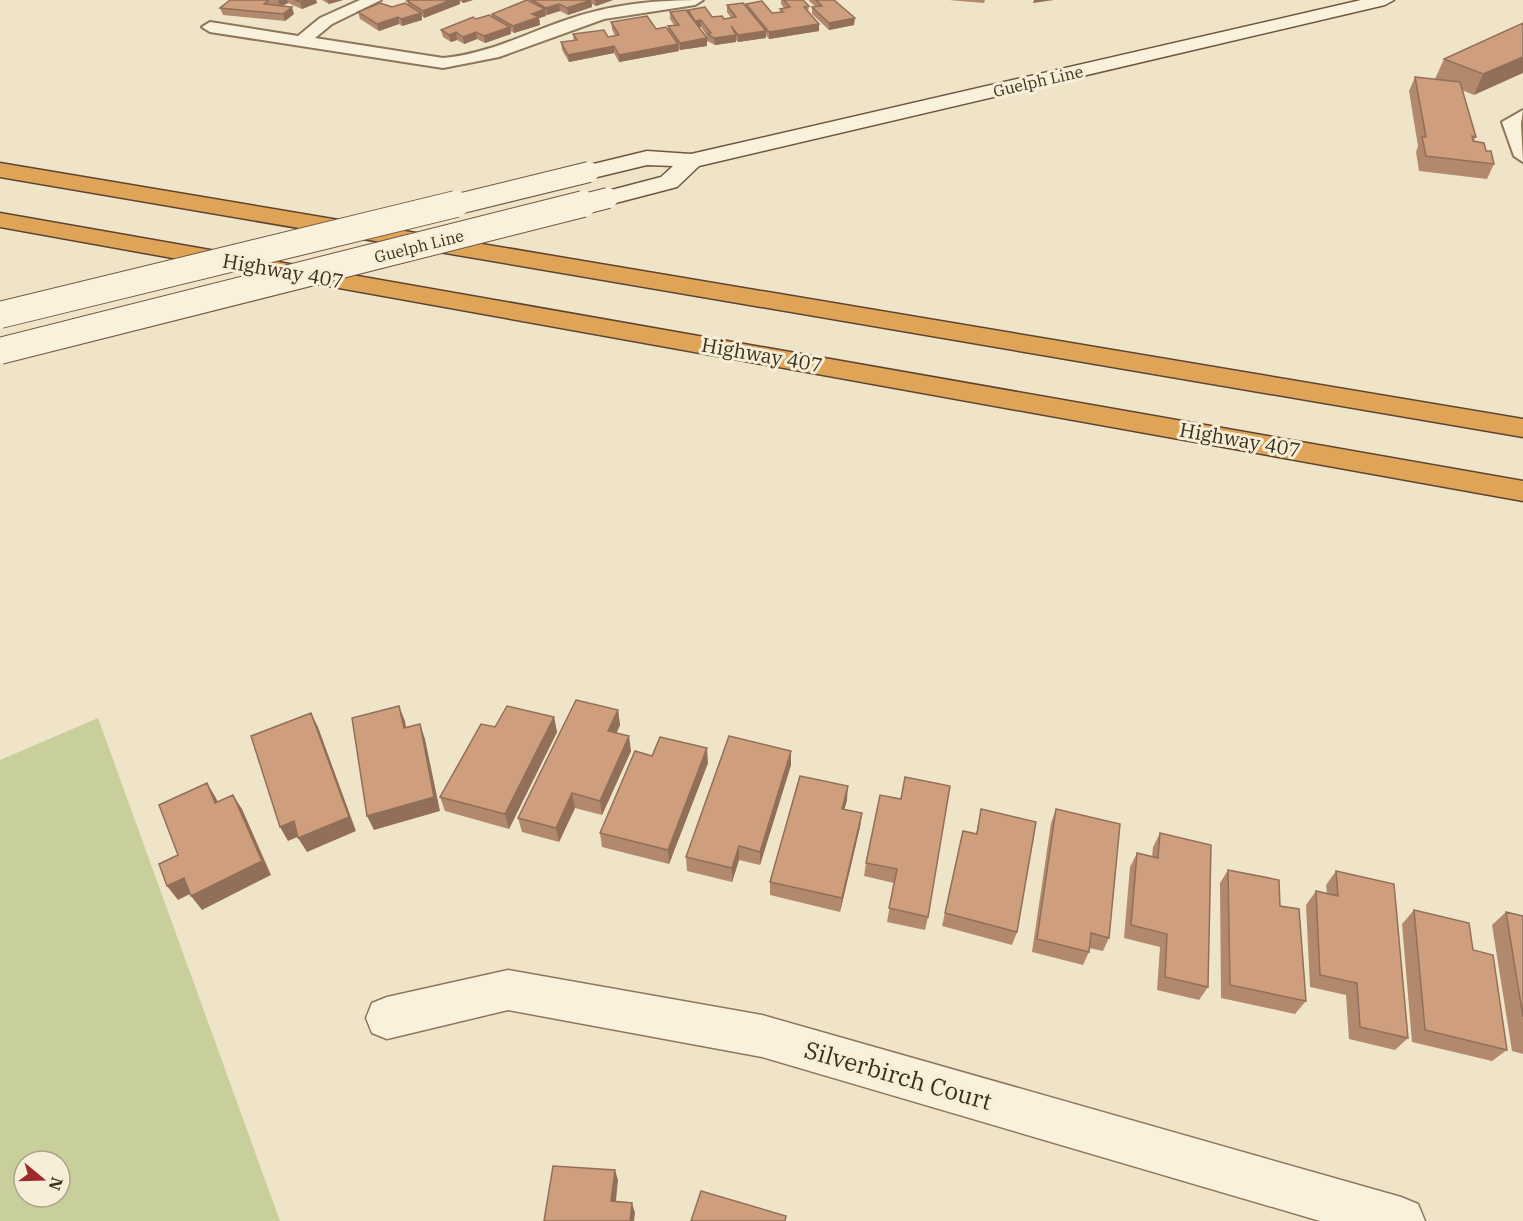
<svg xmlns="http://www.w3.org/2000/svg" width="1523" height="1221" font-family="'IBM Plex Serif',serif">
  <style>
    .green { fill: #c9cf9b; fill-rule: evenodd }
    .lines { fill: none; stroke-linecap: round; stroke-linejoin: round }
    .service-casing { stroke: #8d765c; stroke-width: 4 }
    .minor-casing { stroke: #8d765c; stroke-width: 3 }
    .secondary-casing { stroke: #6f573f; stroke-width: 3 }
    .motorway-casing { stroke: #5b4430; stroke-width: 3 }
    .service { fill: #faf1dc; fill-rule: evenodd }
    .minor { fill: #faf1dc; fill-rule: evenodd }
    .secondary { fill: #faf1dc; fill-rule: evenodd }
    .motorway { fill: #e0a458; fill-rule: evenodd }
    .secondary-bridge-far1-casing { stroke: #6f573f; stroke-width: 22; stroke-linecap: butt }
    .secondary-bridge-casing { stroke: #6f573f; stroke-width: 28; stroke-linecap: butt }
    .secondary-bridge-far1 { stroke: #faf1dc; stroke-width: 20 }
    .secondary-bridge { stroke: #faf1dc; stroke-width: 26 }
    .wall { fill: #b2896c }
    .shaded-wall { fill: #916f58 }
    .building { fill: #cf9f7d; stroke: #916f58; stroke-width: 1.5 }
    .labels { text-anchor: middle; stroke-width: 6; stroke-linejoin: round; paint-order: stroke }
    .far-street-label { font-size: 16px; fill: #3d2e20; stroke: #f7eed8 }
    .street-label { font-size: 20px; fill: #3d2e20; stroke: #f7eed8 }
    .near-street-label { font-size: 24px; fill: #3d2e20; stroke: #f7eed8 }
  </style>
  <rect width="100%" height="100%" fill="#f0e4c8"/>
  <path class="green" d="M 98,718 L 280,1221 L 0,1221 L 0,760 ZM 24,1161 L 60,1161 L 60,1197 L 24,1197 Z"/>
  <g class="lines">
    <defs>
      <path id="service" d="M 360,0 L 381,0 L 332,24 L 315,38 L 443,58 C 487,54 525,34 566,20 C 611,4 656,0 703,0 L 695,5 L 604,19 L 499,57 L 443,68 L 210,32 L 202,27 L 210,22 L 298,36 L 320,18 Z
        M 1523,110 L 1521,124 L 1523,162 L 1514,156 L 1502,122 Z"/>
      <path id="minor" d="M 508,970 L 762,1015 L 1401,1197 L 1418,1204 L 1425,1221 L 1320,1221 L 762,1057 L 508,1010 L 387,1039 L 372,1033 L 366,1018 L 372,1003 L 387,997 Z"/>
      <path id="secondary" d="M 1361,0 L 1394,0 L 1385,5 L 699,166 L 677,187 L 608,205 L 600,203 L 596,198 L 600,193 L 661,177 L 673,166 L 647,165 L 589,179 L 581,177 L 578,172 L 581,167 L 647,151 L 691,154 Z"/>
      <path id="motorway" d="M 0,163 L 1523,419 L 1523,437 L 0,177 Z
        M 0,213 L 1523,481 L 1523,501 L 0,227 Z"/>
    </defs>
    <use href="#service" class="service-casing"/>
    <use href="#minor" class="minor-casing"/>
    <use href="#secondary" class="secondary-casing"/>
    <use href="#motorway" class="motorway-casing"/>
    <use href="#service" class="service"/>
    <use href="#minor" class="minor"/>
    <use href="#secondary" class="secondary"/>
    <use href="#motorway" class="motorway"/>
    <defs>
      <path id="secondary-bridge-far1" d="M 450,206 L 589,172
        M 577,206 L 608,198"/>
      <path id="secondary-bridge" d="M 0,315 L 456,204
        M 0,351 L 583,204"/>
    </defs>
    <use href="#secondary-bridge-far1" class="secondary-bridge-far1-casing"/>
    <use href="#secondary-bridge" class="secondary-bridge-casing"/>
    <use href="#secondary-bridge-far1" class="secondary-bridge-far1"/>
    <use href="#secondary-bridge" class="secondary-bridge"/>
  </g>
  <path class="wall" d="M 230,0 L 316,0 L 317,3 L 302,9 L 288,3 L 282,6 L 294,14 L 285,21 L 223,15 L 220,8 Z
    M 322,0 L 343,0 L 329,4 Z
    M 411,0 L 473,0 L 463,3 L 460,1 L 460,4 L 424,18 L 422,16 L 422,20 L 402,26 L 399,24 L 379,31 L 360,19 L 358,12 L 408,5 L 407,1 Z
    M 530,0 L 613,0 L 596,6 L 592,4 L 592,7 L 568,15 L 560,11 L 547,15 L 545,14 L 546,16 L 539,18 L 540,25 L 514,33 L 511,31 L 511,34 L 485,43 L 477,39 L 464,44 L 457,40 L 451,42 L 443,37 L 441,30 L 476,19 L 492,17 L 492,14 L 530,1 Z
    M 781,0 L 803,0 L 809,6 L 808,12 L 819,24 L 819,31 L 769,39 L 766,35 L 766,38 L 738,42 L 736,40 L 736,42 L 715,45 L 707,41 L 707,36 L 701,27 L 699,27 L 707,38 L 707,46 L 680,50 L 678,48 L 679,51 L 619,62 L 614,53 L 569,62 L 562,50 L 561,42 L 574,41 L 573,34 L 608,37 L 615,36 L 612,29 L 611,22 L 656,29 L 668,29 L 668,26 L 674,25 L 670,19 L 670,12 L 688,13 L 688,10 L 712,17 L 724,19 L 731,18 L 727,12 L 727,5 L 746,6 L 746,4 L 772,13 L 780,12 L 780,9 L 784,8 L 781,4 Z
    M 809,0 L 834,0 L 854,25 L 829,30 L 812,14 L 812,7 L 816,7 L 809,1 Z
    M 949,0 L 985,0 L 984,3 Z
    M 1523,23 L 1474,95 L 1462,90 L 1476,137 L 1473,142 L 1486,151 L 1494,164 L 1487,179 L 1419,171 L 1416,152 L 1418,146 L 1409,91 L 1415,77 L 1435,79 L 1444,59 Z
    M 618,710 L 620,725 L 616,733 L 631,751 L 602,815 L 575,808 L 559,842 L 522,832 L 518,818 Z
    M 554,717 L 557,732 L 509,829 L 445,811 L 440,797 L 495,727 Z
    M 652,756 L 708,763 L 669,864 L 602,847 L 600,833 Z
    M 791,765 L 760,865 L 739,860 L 732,882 L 687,871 L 686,857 Z
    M 880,795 L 928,917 L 925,930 L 887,922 L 894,883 L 864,876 L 866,863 Z
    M 847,800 L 844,809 L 862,813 L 860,827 L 840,912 L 770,895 L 770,882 Z
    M 981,809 L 1017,932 L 1012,945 L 942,926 L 963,831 L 976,834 Z
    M 1056,809 L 1109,938 L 1103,951 L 1089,948 L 1089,952 L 1083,965 L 1032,952 L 1051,823 Z
    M 1160,833 L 1208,987 L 1199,1000 L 1157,990 L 1160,947 L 1124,938 L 1130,867 L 1137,853 L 1152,857 L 1153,847 Z
    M 1228,870 L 1280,906 L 1306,1001 L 1295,1014 L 1221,998 L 1220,883 Z
    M 1336,871 L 1408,1038 L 1395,1050 L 1349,1039 L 1346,995 L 1310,987 L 1306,905 L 1316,891 L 1327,894 L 1326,885 Z
    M 1414,910 L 1473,950 L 1507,1050 L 1492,1061 L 1412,1042 L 1402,924 Z
    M 1506,912 L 1523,916 L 1523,1054 L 1512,1051 L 1492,925 Z"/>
  <path class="shaded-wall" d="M 278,0 L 287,0 L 288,3 L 280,7 Z
    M 306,0 L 316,0 L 317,3 L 302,9 L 300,2 Z
    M 327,0 L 343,0 L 329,4 Z
    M 451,0 L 460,0 L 460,4 L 424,18 L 423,11 Z
    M 462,0 L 473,0 L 463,3 Z
    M 591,0 L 592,7 L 568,15 L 567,8 Z
    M 595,0 L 613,0 L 596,6 Z
    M 1034,0 L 1054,0 L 1033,3 Z
    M 559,4 L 560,11 L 547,15 L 546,8 Z
    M 292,7 L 294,14 L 285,21 L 283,14 Z
    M 545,9 L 546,16 L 539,18 L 540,25 L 514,33 L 513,26 L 532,14 Z
    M 421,13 L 422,20 L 402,26 L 401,19 Z
    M 398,17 L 399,24 L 379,31 L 377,24 Z
    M 855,18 L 854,25 L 829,30 L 829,23 Z
    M 701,20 L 701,27 L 695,28 L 695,21 Z
    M 819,24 L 819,31 L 769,39 L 769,32 Z
    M 510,27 L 511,34 L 485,43 L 484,36 Z
    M 766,31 L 766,38 L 738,42 L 738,35 Z
    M 456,32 L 457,40 L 451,42 L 449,35 Z
    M 476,32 L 477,39 L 464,44 L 463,37 Z
    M 736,35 L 736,42 L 715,45 L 714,38 Z
    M 707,38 L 707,46 L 680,50 L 680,43 Z
    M 678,44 L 679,51 L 619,62 L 619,55 Z
    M 614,46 L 614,53 L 569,62 L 568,55 Z
    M 1523,57 L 1523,73 L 1474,95 L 1483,74 Z
    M 399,706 L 405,721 L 409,743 L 404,728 Z
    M 618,710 L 620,725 L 611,746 L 608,731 Z
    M 311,713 L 318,727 L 356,831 L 307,852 L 298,838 Z
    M 554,717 L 557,732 L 509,829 L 505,814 Z
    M 420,724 L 425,739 L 440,811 L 374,830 L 367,816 Z
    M 629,736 L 631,751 L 602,815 L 600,801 Z
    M 707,748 L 708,763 L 669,864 L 668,850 Z
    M 791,751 L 791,765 L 760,865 L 760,852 Z
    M 207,783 L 216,798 L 224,817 L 215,803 Z
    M 848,786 L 847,800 L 841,823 L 842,809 Z
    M 572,793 L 575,808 L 559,842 L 556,828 Z
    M 233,795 L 242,809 L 271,875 L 202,910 L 191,896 Z
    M 862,813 L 860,827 L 840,912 L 842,898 Z
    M 294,821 L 302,835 L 288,841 L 280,827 Z
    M 739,846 L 739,860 L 732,882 L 732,868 Z
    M 184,878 L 194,892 L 178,900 L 167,886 Z
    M 615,1170 L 618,1180 L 615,1211 L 611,1201 Z
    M 632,1203 L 635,1213 L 634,1221 L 630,1221 Z"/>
  <path class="building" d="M 230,0 L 269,0 L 264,4 L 292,7 L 283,14 L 220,8 Z
    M 295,0 L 306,0 L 300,2 Z
    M 411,0 L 451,0 L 423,11 L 407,1 Z
    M 527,0 L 545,9 L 532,14 L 539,17 L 513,26 L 492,14 Z
    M 532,0 L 591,0 L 567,8 L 559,4 L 546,8 Z
    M 784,0 L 803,0 L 809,6 L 804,7 L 819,24 L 769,32 L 746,4 L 762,1 L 772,13 L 783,12 L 780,9 L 790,7 Z
    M 816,0 L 834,0 L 855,18 L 829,23 L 812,7 L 822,6 Z
    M 380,3 L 392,7 L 405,3 L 421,13 L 401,19 L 398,17 L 377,24 L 358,12 Z
    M 743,3 L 766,31 L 738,35 L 731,26 L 736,35 L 714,38 L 707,34 L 711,33 L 701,20 L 695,21 L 688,10 L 705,7 L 712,17 L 722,16 L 724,19 L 736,17 L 727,5 Z
    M 686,10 L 707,38 L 680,43 L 668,26 L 679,25 L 670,12 Z
    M 489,15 L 510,27 L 484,36 L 476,32 L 463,37 L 456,32 L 449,35 L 441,30 L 473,17 L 476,19 Z
    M 647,16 L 656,29 L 666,27 L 678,44 L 619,55 L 614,46 L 568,55 L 561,42 L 577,40 L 573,34 L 604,30 L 608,37 L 619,35 L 611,22 Z
    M 1523,23 L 1523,57 L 1483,74 L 1444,59 Z
    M 1415,77 L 1460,82 L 1476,137 L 1472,136 L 1473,141 L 1484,143 L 1486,151 L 1491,151 L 1494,164 L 1426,156 L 1422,137 L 1426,137 Z
    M 576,700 L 618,710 L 608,731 L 629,736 L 600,801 L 572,793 L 556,828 L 518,818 Z
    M 399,706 L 404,728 L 420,724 L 434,797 L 367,816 L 352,718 Z
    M 507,706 L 554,717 L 505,814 L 440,797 L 481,724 L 495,727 Z
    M 311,713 L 349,817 L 298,838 L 294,821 L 280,827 L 251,736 Z
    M 729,736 L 791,751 L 760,852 L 739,846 L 732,868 L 686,857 Z
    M 660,737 L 707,748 L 668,850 L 600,833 L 635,751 L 652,756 Z
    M 800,776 L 848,786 L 842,809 L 862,813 L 842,898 L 770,882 Z
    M 905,777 L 950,786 L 928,917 L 889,908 L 897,869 L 866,863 L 880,795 L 901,799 Z
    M 207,783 L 215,803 L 233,795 L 262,861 L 191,896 L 184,878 L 167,886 L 159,864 L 178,855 L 159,805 Z
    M 981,809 L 1036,822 L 1017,932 L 945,913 L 963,831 L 977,834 Z
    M 1056,809 L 1120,824 L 1109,938 L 1091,933 L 1089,952 L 1037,939 Z
    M 1160,833 L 1211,845 L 1208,987 L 1165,977 L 1167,934 L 1131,925 L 1137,853 L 1158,858 Z
    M 1228,870 L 1279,880 L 1280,906 L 1299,909 L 1306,1001 L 1230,985 Z
    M 1336,871 L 1394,884 L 1408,1038 L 1360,1027 L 1357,983 L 1320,975 L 1316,891 L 1338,896 Z
    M 1414,910 L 1469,923 L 1473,950 L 1493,955 L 1507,1050 L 1425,1030 Z
    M 1506,912 L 1523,916 L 1523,1017 Z
    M 553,1166 L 615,1170 L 611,1201 L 632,1203 L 630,1221 L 544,1221 Z
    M 701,1191 L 786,1216 L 785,1221 L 691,1221 Z"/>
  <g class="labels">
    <g class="far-street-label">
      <text transform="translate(1038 81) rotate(-13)" y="6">Guelph Line</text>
      <text transform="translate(419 246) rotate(-14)" y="6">Guelph Line</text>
    </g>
    <g class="street-label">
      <text transform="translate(283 271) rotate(10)" y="7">Highway 407</text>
      <text transform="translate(762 355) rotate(10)" y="7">Highway 407</text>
      <text transform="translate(1240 440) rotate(10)" y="7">Highway 407</text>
    </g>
    <g class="near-street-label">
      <text transform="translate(898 1076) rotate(16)" y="8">Silverbirch Court</text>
    </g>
  </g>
  <g transform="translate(42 1179) rotate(109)"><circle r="28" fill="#f7eed8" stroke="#ada18e" stroke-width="1.5"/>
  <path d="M0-4.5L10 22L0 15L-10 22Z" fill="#9e2a2b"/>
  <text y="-9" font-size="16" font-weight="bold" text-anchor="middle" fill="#3d2e20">N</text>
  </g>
</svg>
